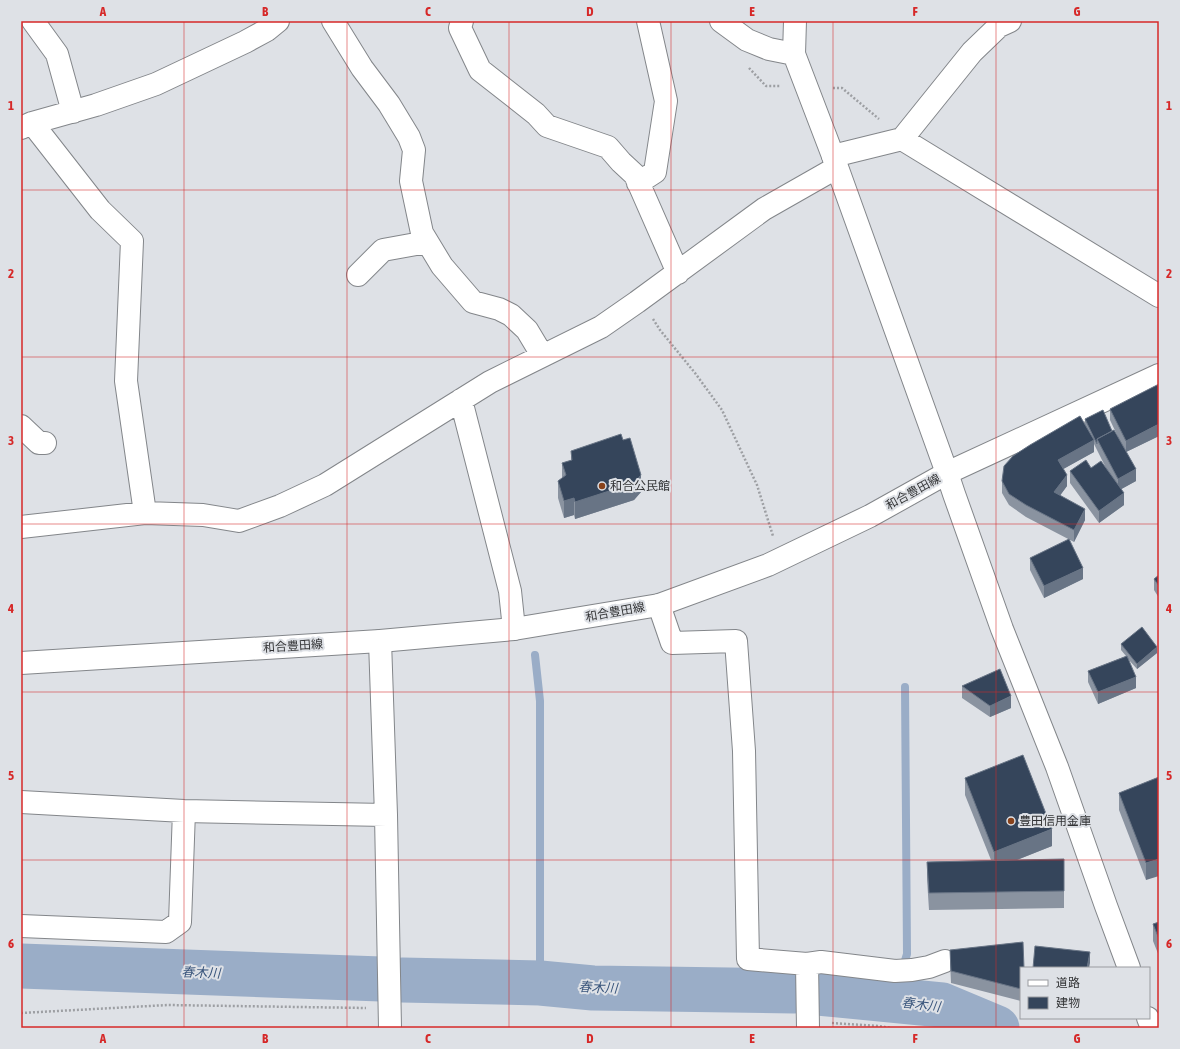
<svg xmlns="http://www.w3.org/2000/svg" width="1180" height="1049" font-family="'Asap Condensed','Noto Sans JP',sans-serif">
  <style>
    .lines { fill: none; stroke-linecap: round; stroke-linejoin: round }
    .stream { stroke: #9aadc7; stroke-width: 8 }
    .river { stroke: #9aadc7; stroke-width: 45 }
    .minor-casing { stroke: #83868a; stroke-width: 24 }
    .tertiary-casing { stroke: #83868a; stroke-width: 24 }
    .secondary-casing { stroke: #83868a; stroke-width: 24 }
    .path { stroke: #9d9fa3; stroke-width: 2.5; stroke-dasharray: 2 2; stroke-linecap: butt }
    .minor { stroke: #fff; stroke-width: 22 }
    .tertiary { stroke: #fff; stroke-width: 22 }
    .secondary { stroke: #fff; stroke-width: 22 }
    .wall { fill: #8a93a0 }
    .shaded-wall { fill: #687485 }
    .building { fill: #35455b; stroke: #687485 }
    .grid { fill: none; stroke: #d62828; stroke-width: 1; stroke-opacity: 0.55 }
    .poi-dot { fill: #88421b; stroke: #dee1e6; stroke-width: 1.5 }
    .labels { text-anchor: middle; stroke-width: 4; stroke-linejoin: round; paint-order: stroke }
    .poi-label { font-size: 12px; fill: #323335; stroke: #dee1e6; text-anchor: start }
    .street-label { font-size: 12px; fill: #323335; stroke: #dee1e6 }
    .water-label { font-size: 13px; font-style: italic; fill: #38547b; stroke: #dee1e6 }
    .neatline { fill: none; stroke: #d62828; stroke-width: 1.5 }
    .grid-label { font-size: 13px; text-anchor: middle; font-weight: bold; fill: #d62828 }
  </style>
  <rect width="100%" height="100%" fill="#dee1e6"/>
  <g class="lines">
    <path class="stream" d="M 535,655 L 540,701 L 540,983
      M 893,1001 L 907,954 L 905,687"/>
    <path class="river" d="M 21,966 L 381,979
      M 402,980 L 540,983 L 593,988 L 794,991
      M 818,993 L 942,1005 L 997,1028"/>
    <defs>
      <path id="minor" d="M 33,21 L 57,54 L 73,112
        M 333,21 L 362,68 L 389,104 L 409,137 L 414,150 L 411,181 L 422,233 L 442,266 L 473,302 L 499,309 L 511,315 L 527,330 L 542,355
        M 462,21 L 460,28 L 480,70 L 536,114 L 547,126 L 608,147 L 621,162 L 635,175 L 678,273
        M 32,123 L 100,210 L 132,241 L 126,381 L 145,513
        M 21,128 L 32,123 L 96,105 L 156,84 L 245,42 L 267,30 L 278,21
        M 902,139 L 1159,296
        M 833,156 L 902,139 L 972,52 L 999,26 L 1010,21
        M 638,183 L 655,172 L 666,101 L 648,21
        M 358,275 L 383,250 L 427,242
        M 461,400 L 510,591 L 514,629
        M 21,426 L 39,443 L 45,443
        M 21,527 L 145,513 L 203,515 L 239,521 L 280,506 L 325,485 L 490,382 L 601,327 L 637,302 L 764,209 L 836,168
        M 659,605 L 672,643 L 736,641 L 744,751 L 748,959 L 807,964 L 808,1028
        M 380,641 L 386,815 L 390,1028
        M 21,802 L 184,811 L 386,815
        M 21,926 L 166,932 L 180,922 L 184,811
        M 807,964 L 821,962 L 895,971 L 912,970 L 929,967 L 945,961"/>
      <path id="tertiary" d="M 721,21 L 747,40 L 769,49 L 794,54
        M 795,21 L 794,54 L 833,156 L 947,473 L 954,494 L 1002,629 L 1057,767 L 1106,906 L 1129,968
        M 1148,1018 L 1152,1028"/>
      <path id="secondary" d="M 21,663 L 380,641 L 514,629 L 659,605 L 768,565 L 870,516 L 947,473 L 1159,375"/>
    </defs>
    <use href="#minor" class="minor-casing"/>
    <use href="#tertiary" class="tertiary-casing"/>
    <use href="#secondary" class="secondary-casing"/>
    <path class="path" d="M 749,68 L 766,86 L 780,86
      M 833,88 L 842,88 L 879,119
      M 653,319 L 660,330 L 695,373 L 722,410 L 757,485 L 773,536
      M 21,1013 L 168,1005 L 366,1008
      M 832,1023 L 879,1026 L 891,1028"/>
    <use href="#minor" class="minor"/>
    <use href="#tertiary" class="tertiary"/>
    <use href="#secondary" class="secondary"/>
  </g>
  <path class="wall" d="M 1110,409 L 1159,436 L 1126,452 L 1136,481 L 1121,489 L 1124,505 L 1099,523 L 1070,483 L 1070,471 L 1091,468 L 1108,472 L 1094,444 L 1094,452 L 1063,469 L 1067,486 L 1060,495 L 1085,520 L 1074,542 L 1026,517 L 1009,505 L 1002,493 L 1002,481 L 1085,424 L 1085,419 L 1112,431 L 1118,437 L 1110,420 Z
    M 571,451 L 641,492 L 634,500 L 575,519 L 574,515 L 564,518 L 558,498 L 558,481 L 562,478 L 562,463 L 571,460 Z
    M 1030,558 L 1083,579 L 1044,598 L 1030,570 Z
    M 1159,575 L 1159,598 L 1154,590 L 1154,579 Z
    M 1121,644 L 1157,653 L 1137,669 L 1128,659 L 1136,688 L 1098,704 L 1088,682 L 1088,671 L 1126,656 L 1121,650 Z
    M 962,686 L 1011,708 L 990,717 L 962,698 Z
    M 1159,777 L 1146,880 L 1119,810 L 1119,793 Z
    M 965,778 L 1052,846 L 1017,860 L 1064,859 L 1064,908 L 929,910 L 927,879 L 927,862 L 991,860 L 965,795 Z
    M 1159,922 L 1159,956 L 1153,941 L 1153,924 Z
    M 950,950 L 1021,968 L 1021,1001 L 951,983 L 950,962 Z"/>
  <path class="shaded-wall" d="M 1159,424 L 1159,436 L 1126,452 L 1126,441 Z
    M 1094,440 L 1094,452 L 1058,472 L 1058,460 Z
    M 1136,469 L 1136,481 L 1118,491 L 1118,479 Z
    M 641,475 L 641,492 L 634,500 L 575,519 L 575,502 Z
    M 1067,475 L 1067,486 L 1054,504 L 1054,492 Z
    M 1124,493 L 1124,505 L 1099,523 L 1099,511 Z
    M 574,498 L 574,515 L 564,518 L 564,501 Z
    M 1085,509 L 1085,520 L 1074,542 L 1074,530 Z
    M 1083,568 L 1083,579 L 1044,598 L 1044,586 Z
    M 1157,647 L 1157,653 L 1137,669 L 1137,664 Z
    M 1136,677 L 1136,688 L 1098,704 L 1098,692 Z
    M 1011,696 L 1011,708 L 990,717 L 990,706 Z
    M 1052,829 L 1052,846 L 994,869 L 994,852 Z
    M 1159,859 L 1159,876 L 1146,880 L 1146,863 Z
    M 1090,952 L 1090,963 L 1089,968 L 1087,968 Z"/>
  <path class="building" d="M 1159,384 L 1159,424 L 1126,441 L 1110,409 Z
    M 1103,410 L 1112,431 L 1097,439 L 1097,444 L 1085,419 Z
    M 1080,416 L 1094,440 L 1058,460 L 1067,475 L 1054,492 L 1085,509 L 1074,530 L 1026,505 L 1009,494 L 1002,481 L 1004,466 L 1013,456 L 1030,445 Z
    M 1114,430 L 1136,469 L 1118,479 L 1097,439 Z
    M 621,434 L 623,440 L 630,438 L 641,475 L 634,483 L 575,502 L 574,498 L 564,501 L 558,481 L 566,475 L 562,463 L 572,460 L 571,451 Z
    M 1086,460 L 1091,468 L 1101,461 L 1124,493 L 1099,511 L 1070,471 Z
    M 1069,539 L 1083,568 L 1044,586 L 1030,558 Z
    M 1159,575 L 1159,586 L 1154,579 Z
    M 1142,627 L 1157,647 L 1137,664 L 1121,644 Z
    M 1127,656 L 1136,677 L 1098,692 L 1088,671 Z
    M 1000,669 L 1011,696 L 990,706 L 962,686 Z
    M 1023,755 L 1052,829 L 994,852 L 965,778 Z
    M 1159,777 L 1159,859 L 1146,863 L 1119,793 Z
    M 1064,859 L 1064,891 L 929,893 L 927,862 Z
    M 1159,922 L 1159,939 L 1153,924 Z
    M 1023,942 L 1024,968 L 1021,968 L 1021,989 L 951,971 L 950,950 Z
    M 1035,946 L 1090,952 L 1087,968 L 1033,968 Z"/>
  <path class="grid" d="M 184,21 L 184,1028M 347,21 L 347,1028M 509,21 L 509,1028M 671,21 L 671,1028M 833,21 L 833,1028M 996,21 L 996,1028M 21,190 L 1159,190M 21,357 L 1159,357M 21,524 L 1159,524M 21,692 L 1159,692M 21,860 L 1159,860"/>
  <g class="poi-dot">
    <circle cx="602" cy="486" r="4"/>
    <circle cx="1011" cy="821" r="4"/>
  </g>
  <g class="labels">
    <g class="poi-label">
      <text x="610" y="490">和合公民館</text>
      <text x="1019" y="825">豊田信用金庫</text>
    </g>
    <g class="street-label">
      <text transform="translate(913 492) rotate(-29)" y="4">和合豊田線</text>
      <text transform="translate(615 612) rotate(-10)" y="4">和合豊田線</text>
      <text transform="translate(293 646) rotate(-4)" y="4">和合豊田線</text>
    </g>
    <g class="water-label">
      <text transform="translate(201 972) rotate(2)" y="5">春木川</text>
      <text transform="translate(598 987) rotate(3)" y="5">春木川</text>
      <text transform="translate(921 1004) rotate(7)" y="5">春木川</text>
    </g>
  </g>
  <rect width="1180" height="1049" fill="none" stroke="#dee1e6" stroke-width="44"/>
  <rect x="1020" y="967" width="130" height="52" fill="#dee1e6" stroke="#999b9f"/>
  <rect x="1028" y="980" width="20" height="6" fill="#ffffff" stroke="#999b9f"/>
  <text x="1056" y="987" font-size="12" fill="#323335">道路</text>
  <rect x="1028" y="997" width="20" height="12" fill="#35455b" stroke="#999b9f"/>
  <text x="1056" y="1007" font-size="12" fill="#323335">建物</text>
  <rect x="22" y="22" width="1136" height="1005" class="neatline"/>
  <g class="grid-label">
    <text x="103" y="16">A</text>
    <text x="265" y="16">B</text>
    <text x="428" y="16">C</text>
    <text x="590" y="16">D</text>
    <text x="752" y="16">E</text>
    <text x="915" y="16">F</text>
    <text x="1077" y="16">G</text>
    <text x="11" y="110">1</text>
    <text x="1169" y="110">1</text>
    <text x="11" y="278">2</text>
    <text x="1169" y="278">2</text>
    <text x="11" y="445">3</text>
    <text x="1169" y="445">3</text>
    <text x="11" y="613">4</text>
    <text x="1169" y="613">4</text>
    <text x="11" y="780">5</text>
    <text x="1169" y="780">5</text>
    <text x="11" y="948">6</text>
    <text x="1169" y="948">6</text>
    <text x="103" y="1043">A</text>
    <text x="265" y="1043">B</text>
    <text x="428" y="1043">C</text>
    <text x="590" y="1043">D</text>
    <text x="752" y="1043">E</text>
    <text x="915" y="1043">F</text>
    <text x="1077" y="1043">G</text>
  </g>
</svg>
